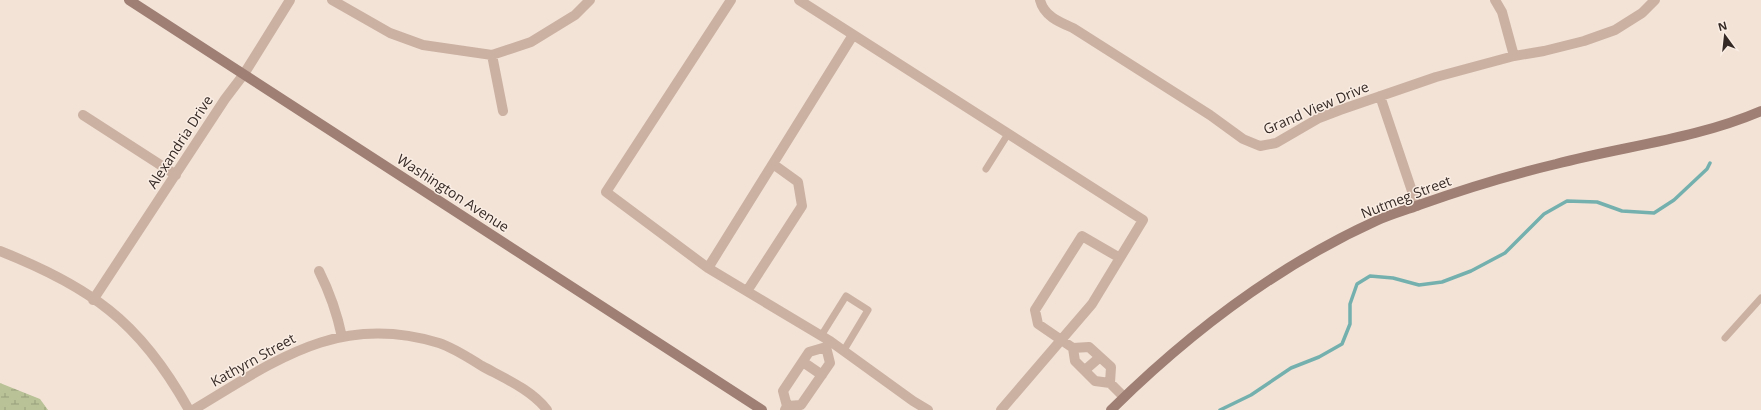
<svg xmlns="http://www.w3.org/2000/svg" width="1761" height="410" font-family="'Open Sans',sans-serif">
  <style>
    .wetland { fill: url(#wetland-marsh) }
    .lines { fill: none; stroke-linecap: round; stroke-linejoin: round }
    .stream { stroke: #74b1ae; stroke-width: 3.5 }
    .service { stroke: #cbb1a2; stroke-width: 7 }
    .minor { stroke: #cbb1a2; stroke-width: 10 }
    .secondary { stroke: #9f7f74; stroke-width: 10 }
    .labels { text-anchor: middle; stroke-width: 3; stroke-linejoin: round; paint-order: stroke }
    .street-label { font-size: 14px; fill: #352925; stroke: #faede3 }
  </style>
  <defs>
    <pattern id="wetland-marsh" width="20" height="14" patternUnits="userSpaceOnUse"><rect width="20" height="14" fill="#b8c296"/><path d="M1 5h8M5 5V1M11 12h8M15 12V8" fill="none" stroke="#969e7a"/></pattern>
  </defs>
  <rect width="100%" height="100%" fill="#f3e3d7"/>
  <path class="wetland" d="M 0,383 L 40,399 L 48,410 L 0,410 Z"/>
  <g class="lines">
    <path class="stream" d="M 1220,410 L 1251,395 L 1291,368 L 1319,357 L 1342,344 L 1350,324 L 1350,304 L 1357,284 L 1370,276 L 1393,278 L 1419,285 L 1442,282 L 1471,271 L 1505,253 L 1544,214 L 1567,201 L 1597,202 L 1622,211 L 1654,213 L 1674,200 L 1707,169 L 1710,163"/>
    <path class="service" d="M 986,169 L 1008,134
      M 821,336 L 846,296 L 868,310 L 844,350
      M 1725,338 L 1761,298"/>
    <path class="minor" d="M 332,0 L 390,33 L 423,45 L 492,55 L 531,42 L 575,15 L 590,0
      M 731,0 L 606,192 L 708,268 L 830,341 L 913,401 L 928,410
      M 799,0 L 1143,220 L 1092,304 L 1001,410
      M 1040,0 C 1044,16 1059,22 1073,28 L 1210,115 L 1243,139 L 1260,146 L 1276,143 L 1319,118 L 1340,110 L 1436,77 L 1514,56 L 1544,51 L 1584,41 L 1615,30 L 1642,13 L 1655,0
      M 1495,0 L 1502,12 L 1514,56
      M 492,55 L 503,111
      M 1380,96 L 1417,206
      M 83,115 L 176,175
      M 0,251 C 38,266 77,284 109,310 C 142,336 169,374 189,410
      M 708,268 L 853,35
      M 319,271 C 330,293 337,313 342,337
      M 747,291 L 802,206 L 798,182 L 773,164
      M 93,300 L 225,99 L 244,74 L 290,0
      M 1073,348 L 1075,361 L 1095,381 L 1110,383 L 1124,397
      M 803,362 L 822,375
      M 1085,370 L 1100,357
      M 1110,383 L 1111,367 L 1089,347 L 1073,348 L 1038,324 L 1035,310 L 1082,236 L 1120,258
      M 787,406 L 801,405 L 830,363 L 826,347
      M 193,410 C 275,361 338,312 439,343 C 454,348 469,358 482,366 C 504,378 532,390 547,410
      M 785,410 L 787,406 L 783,391 L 809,352 L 826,347 L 830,341"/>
    <path class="secondary" d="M 129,0 L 762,410
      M 1111,410 C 1188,334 1278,265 1378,220 C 1391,214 1406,210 1419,205 C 1464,189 1510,175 1556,164 C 1624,146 1696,139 1761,111"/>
  </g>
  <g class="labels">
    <g class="street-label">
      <text transform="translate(1316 108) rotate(-23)" y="5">Grand View Drive</text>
      <text transform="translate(180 142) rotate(-57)" y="5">Alexandria Drive</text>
      <text transform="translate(453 193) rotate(33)" y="5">Washington Avenue</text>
      <text transform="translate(1406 197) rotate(-21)" y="5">Nutmeg Street</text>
      <text transform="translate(253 360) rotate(-29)" y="5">Kathyrn Street</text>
    </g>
  </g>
  <g transform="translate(1725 36) rotate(345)" stroke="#faede3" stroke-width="3" paint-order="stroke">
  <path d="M0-3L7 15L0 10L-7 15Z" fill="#352925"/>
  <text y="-6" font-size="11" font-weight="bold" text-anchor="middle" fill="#352925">N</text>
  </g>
</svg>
